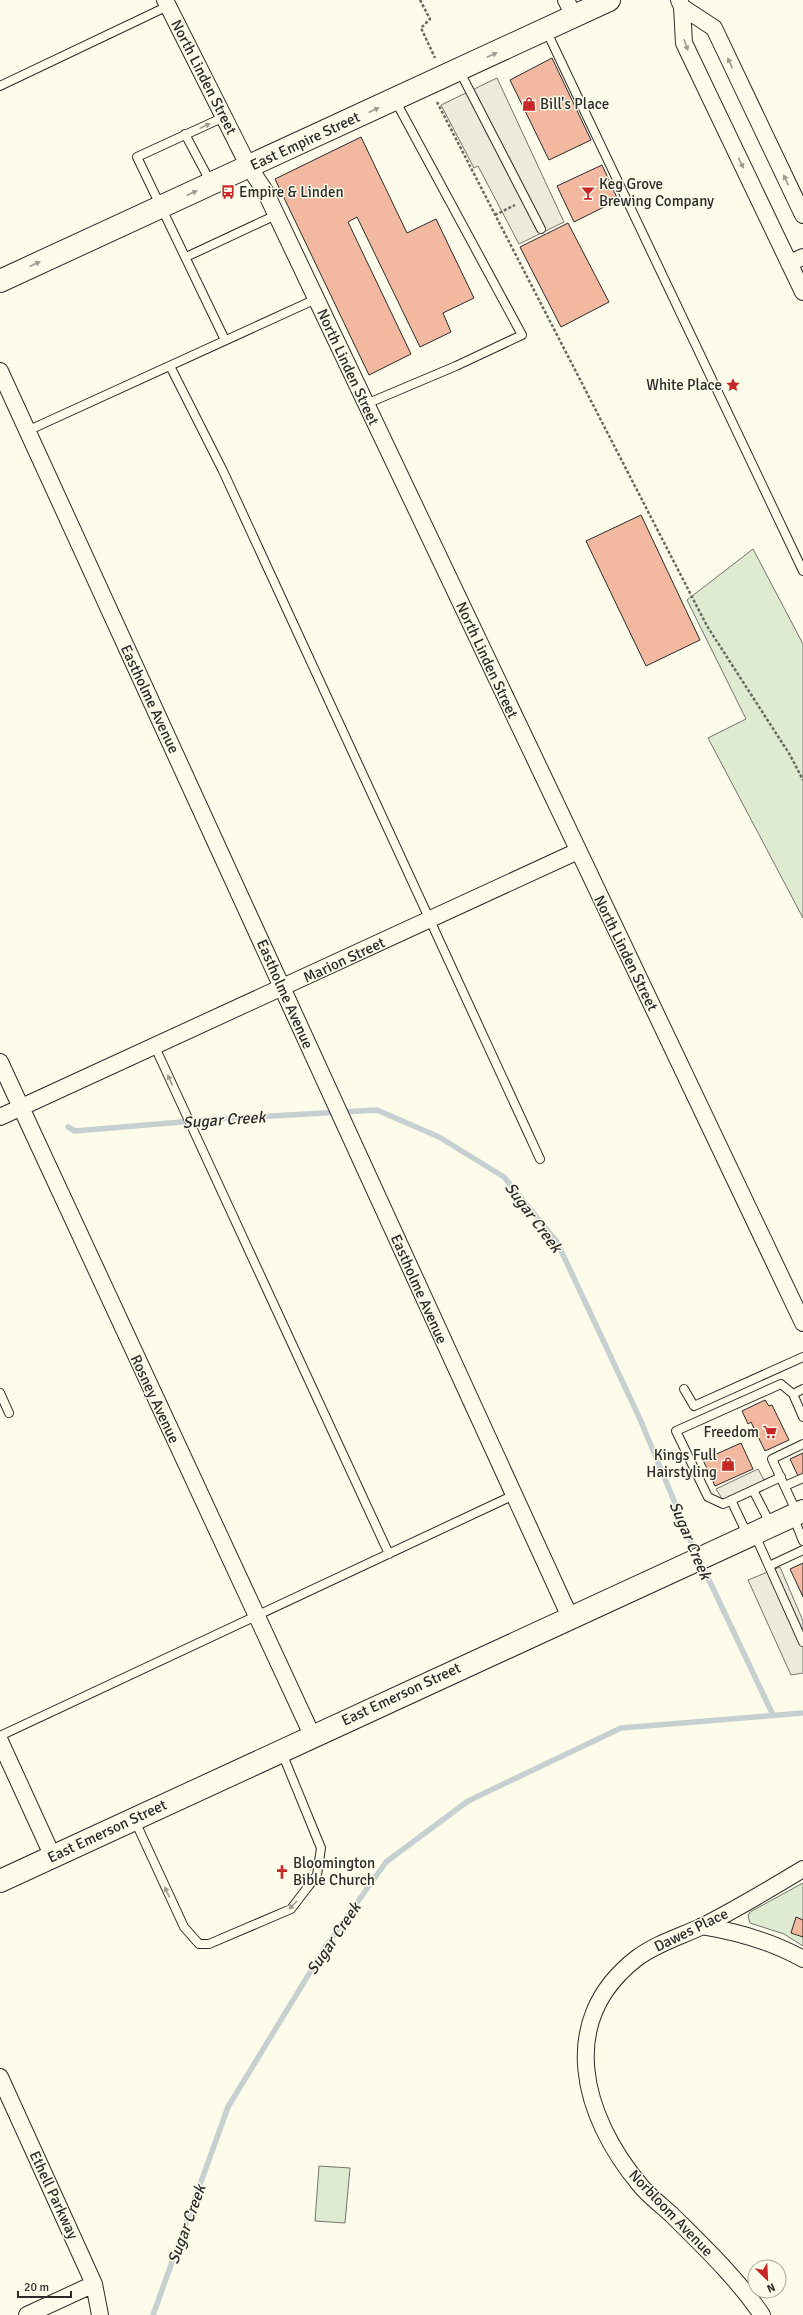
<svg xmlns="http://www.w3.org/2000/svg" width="803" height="2315" font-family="Signika,sans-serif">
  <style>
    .green { fill: #deebd1; stroke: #74746e }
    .parking { fill: #eceadb; stroke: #74746e }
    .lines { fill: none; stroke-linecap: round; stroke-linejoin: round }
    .stream { stroke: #c7d0d0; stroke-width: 5.5 }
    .building { fill: #f2b8a0; stroke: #2b2b2b }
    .service-casing { stroke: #2b2b2b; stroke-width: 10 }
    .minor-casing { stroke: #2b2b2b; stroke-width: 18 }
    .secondary-casing { stroke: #2b2b2b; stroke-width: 24 }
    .primary-casing { stroke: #2b2b2b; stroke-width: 24 }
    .path { stroke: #6a6964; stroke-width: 2.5; stroke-dasharray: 3 2; stroke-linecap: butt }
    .service { stroke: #fdfbea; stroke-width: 8 }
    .minor { stroke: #fdfbea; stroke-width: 16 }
    .secondary { stroke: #fdfbea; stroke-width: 22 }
    .primary { stroke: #fdfbea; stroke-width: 22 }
    .oneway { fill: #9e9d94 }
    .labels { text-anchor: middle; stroke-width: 3; stroke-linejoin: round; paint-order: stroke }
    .street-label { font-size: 15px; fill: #2b2b2b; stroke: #fdfbea }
    .poi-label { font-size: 15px; fill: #2b2b2b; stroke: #fdfbea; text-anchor: start }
    .water-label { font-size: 16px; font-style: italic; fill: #2b2b2b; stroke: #fdfbea }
  </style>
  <rect width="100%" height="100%" fill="#fdfbea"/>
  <path class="green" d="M 753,549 L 803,644 L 803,918 L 708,738 L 746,719 L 687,600 Z
    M 803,1883 L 803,1946 L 784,1934 L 750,1923 L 748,1916 L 750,1912 Z
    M 319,2166 L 350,2168 L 345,2223 L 315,2221 Z"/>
  <path class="parking" d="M 497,78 L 564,222 L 519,244 L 478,166 L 474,168 L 441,105 Z
    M 758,1469 L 768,1487 L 726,1505 L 716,1489 Z
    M 780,1567 L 803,1621 L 803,1673 L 791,1675 L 748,1580 Z"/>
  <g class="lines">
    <path class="stream" d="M 68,1127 L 75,1131 L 217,1119 L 377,1110 L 439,1137 L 504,1177 L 557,1242 L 640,1419 L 697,1556
      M 701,1563 L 773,1715
      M 153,2315 L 228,2107 L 326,1946 L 386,1862 L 468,1801 L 621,1728 L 803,1713"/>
  </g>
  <path class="building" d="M 552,58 L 591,140 L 549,160 L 510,80 Z
    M 361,137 L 407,233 L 436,219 L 474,298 L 443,313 L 451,332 L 420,347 L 357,217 L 348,222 L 411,354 L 369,375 L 275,179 Z
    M 602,165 L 618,200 L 574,222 L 557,186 Z
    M 568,223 L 609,302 L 561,327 L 520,247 Z
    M 641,515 L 700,640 L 646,666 L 586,541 Z
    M 765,1400 L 769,1406 L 772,1405 L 789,1440 L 765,1451 L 751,1422 L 748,1424 L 742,1411 Z
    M 741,1443 L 753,1469 L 715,1486 L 703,1460 Z
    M 803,1453 L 803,1474 L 798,1476 L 790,1459 Z
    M 803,1563 L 803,1597 L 790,1569 Z
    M 796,1917 L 803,1920 L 803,1937 L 791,1933 Z"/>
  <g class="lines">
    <defs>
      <path id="service" d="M 546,30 L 803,571
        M 459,70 L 541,229
        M 0,86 L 168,6
        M 224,117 L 137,157 L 225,340
        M 185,134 L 211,183
        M 186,257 L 276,215
        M 170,366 L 223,471 L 540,1159
        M 366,404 L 456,366 L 522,335 L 395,100
        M 27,431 L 316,299
        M 155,1047 L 389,1554
        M 684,1389 L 694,1406 L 803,1357
        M 803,1389 L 793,1394 L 803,1417
        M 0,1393 L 9,1413
        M 781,1477 L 723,1504 L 708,1497 L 676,1431 L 781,1384 L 793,1394
        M 785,1486 L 803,1478
        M 753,1490 L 771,1525
        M 731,1500 L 748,1536
        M 797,1513 L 772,1459 L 803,1444
        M 793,1516 L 803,1541
        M 755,1535 L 803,1642
        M 769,1566 L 803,1550
        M 0,1736 L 514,1495
        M 135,1821 L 184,1927 L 199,1944 L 209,1944 L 291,1909 L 317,1875 L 321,1848 L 282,1753"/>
      <path id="minor" d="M 165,0 L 249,167 L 265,191 L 803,1323
        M 566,0 L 574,16
        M 679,0 L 682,7 L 684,43 L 803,292
        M 682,7 L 714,28 L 803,215
        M 789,263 L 803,257
        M 0,371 L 570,1617
        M 0,1062 L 312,1735
        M 0,1117 L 578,851
        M 0,1741 L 53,1857
        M 702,1926 C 739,1932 771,1941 803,1959
        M 0,2077 L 94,2284 L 100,2315
        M 27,2315 L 94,2284
        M 762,2315 C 737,2278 704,2247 672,2215 C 661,2205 649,2196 640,2185 C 583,2117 555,2021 637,1958 C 657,1943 682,1936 705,1925 C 738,1908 770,1889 803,1869"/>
      <path id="secondary" d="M 0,1881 L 803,1511"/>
      <path id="primary" d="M 0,281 L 609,0"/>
    </defs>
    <use href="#service" class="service-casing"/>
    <use href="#minor" class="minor-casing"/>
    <use href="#secondary" class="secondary-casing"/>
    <use href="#primary" class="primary-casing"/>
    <path class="path" d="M 420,0 L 430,19 L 421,28 L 435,58
      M 437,102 L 707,626 L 790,755 L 803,780
      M 495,215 L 515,205"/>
    <use href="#service" class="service"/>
    <use href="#minor" class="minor"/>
    <use href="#secondary" class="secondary"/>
    <use href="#primary" class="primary"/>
  </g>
  <defs><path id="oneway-solid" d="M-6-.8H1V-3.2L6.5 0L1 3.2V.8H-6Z"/></defs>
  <g class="oneway">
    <use href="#oneway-solid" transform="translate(686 45) rotate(71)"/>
    <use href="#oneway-solid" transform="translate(492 55) rotate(-25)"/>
    <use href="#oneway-solid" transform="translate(730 63) rotate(-115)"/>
    <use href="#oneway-solid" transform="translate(374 110) rotate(-25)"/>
    <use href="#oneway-solid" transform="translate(205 126) rotate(-24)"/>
    <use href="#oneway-solid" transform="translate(741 163) rotate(64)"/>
    <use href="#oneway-solid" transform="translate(786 180) rotate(-115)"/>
    <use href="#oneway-solid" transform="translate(192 193) rotate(-24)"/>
    <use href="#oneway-solid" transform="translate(35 264) rotate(-25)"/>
    <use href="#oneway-solid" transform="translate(170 1080) rotate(-115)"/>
    <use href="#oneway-solid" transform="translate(167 1892) rotate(-115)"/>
    <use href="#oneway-solid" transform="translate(293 1905) rotate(134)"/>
  </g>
  <defs>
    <symbol id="shop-bare" viewBox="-9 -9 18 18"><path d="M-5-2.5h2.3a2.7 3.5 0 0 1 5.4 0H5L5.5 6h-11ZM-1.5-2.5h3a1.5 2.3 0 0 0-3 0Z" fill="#c62828" stroke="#fdfbea" stroke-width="2.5" paint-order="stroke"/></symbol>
    <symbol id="bus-bare" viewBox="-9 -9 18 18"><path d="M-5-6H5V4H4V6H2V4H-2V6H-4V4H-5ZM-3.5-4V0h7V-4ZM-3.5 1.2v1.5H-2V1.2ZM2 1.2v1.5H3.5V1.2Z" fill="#c62828" stroke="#fdfbea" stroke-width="2.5" paint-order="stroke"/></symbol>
    <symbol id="bar-bare" viewBox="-9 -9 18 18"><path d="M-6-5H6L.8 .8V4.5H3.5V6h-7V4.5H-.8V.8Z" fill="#c62828" stroke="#fdfbea" stroke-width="2.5" paint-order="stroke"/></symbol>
    <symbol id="sight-bare" viewBox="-9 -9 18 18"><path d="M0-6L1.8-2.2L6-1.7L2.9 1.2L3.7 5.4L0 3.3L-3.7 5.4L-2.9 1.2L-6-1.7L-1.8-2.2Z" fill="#c62828" stroke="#fdfbea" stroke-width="2.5" paint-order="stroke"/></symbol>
    <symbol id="supermarket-bare" viewBox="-9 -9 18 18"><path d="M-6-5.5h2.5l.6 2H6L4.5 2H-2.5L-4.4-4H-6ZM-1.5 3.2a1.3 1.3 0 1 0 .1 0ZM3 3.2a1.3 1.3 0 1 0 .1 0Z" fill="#c62828" stroke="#fdfbea" stroke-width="2.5" paint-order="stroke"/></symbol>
    <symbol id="church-bare" viewBox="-9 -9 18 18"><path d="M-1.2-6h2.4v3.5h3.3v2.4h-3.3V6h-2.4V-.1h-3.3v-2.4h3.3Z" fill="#c62828" stroke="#fdfbea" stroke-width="2.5" paint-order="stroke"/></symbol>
  </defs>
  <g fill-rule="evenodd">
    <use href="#shop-bare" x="519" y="94" width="20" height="20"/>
    <use href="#bus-bare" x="218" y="182" width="20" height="20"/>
    <use href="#bar-bare" x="578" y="183" width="20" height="20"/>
    <use href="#sight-bare" x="723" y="375" width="20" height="20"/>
    <use href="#supermarket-bare" x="760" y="1422" width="20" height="20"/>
    <use href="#shop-bare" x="718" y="1454" width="20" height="20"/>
    <use href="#church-bare" x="272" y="1862" width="20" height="20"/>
  </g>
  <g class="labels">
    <g class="street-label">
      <text transform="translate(204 77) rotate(63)" y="5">North Linden Street</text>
      <text transform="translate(305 141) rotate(-25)" y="5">East Empire Street</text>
      <text transform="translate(348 367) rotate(65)" y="5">North Linden Street</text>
      <text transform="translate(487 660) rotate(65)" y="5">North Linden Street</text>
      <text transform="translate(150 699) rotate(65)" y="5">Eastholme Avenue</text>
      <text transform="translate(626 953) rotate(64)" y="5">North Linden Street</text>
      <text transform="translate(344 960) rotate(-25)" y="5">Marion Street</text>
      <text transform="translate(285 994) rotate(66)" y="5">Eastholme Avenue</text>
      <text transform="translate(419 1289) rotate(66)" y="5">Eastholme Avenue</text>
      <text transform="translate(155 1399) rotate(65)" y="5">Rosney Avenue</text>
      <text transform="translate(401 1694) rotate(-25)" y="5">East Emerson Street</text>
      <text transform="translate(107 1831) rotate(-25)" y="5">East Emerson Street</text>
      <text transform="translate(691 1930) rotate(-26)" y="5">Dawes Place</text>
      <text transform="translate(54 2195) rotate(65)" y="5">Ethell Parkway</text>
      <text transform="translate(671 2213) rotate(46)" y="5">Norbloom Avenue</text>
    </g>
    <g class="poi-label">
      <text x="540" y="109">Bill's Place</text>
      <text x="599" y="189">Keg Grove<tspan x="599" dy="17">Brewing Company</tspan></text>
      <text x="239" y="197">Empire &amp; Linden</text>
      <text x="722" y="390" text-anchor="end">White Place</text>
      <text x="759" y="1437" text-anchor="end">Freedom</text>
      <text x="717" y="1460" text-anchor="end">Kings Full<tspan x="717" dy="17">Hairstyling</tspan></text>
      <text x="293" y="1868">Bloomington<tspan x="293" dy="17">Bible Church</tspan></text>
    </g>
    <g class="water-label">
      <text transform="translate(224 1119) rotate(-4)" y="6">Sugar Creek</text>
      <text transform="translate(534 1217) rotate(53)" y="6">Sugar Creek</text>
      <text transform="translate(691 1540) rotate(67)" y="6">Sugar Creek</text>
      <text transform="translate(333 1938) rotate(-56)" y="6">Sugar Creek</text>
      <text transform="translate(186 2224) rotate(-70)" y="6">Sugar Creek</text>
    </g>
  </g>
  <g transform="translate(767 2279) rotate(156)"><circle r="19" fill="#fdfbea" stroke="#a9a89e"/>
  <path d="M0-3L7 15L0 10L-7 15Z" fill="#c62828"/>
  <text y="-6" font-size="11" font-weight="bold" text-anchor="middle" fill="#2b2b2b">N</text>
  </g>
  <path d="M18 2291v6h53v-6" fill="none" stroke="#2b2b2b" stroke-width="2"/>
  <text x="24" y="2291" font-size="12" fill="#2b2b2b" stroke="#fdfbea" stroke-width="3" paint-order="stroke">20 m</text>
</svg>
